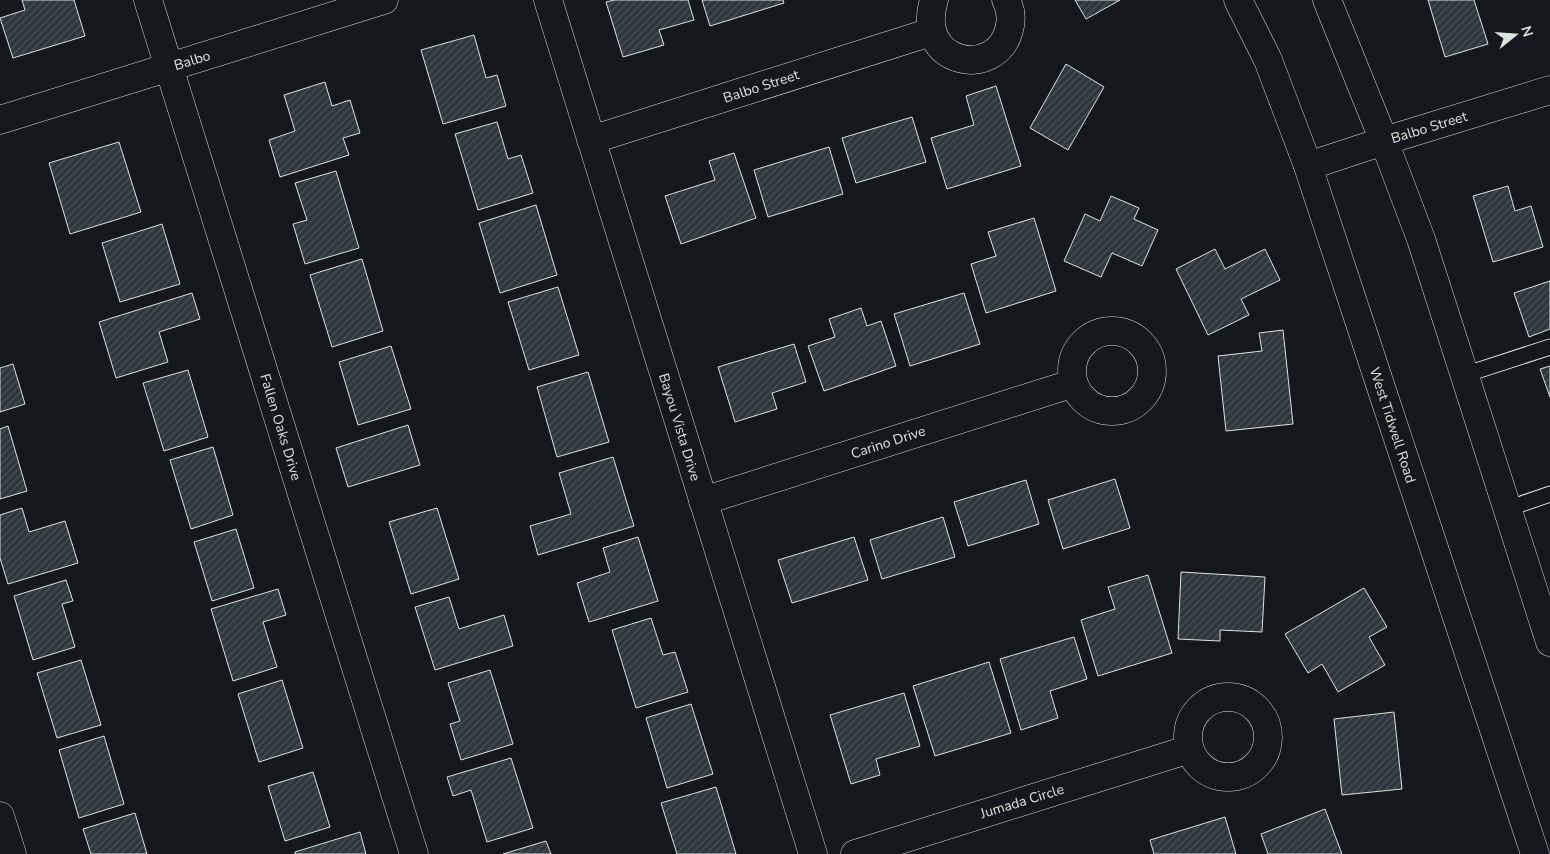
<svg xmlns="http://www.w3.org/2000/svg" width="1550" height="854" font-family="'Nunito Sans',sans-serif">
  <style>
    .building { fill: url(#building-hatch); stroke: #d8e6dc }
    .lines { fill: none; stroke-linecap: round; stroke-linejoin: round }
    .service-casing { stroke: #d8e6dc; stroke-width: 17 }
    .minor-casing { stroke: #d8e6dc; stroke-width: 29 }
    .tertiary-casing { stroke: #d8e6dc; stroke-width: 29 }
    .secondary-casing { stroke: #d8e6dc; stroke-width: 29 }
    .service { stroke: #14181c; stroke-width: 15 }
    .minor { stroke: #14181c; stroke-width: 28 }
    .tertiary { stroke: #14181c; stroke-width: 28 }
    .secondary { stroke: #14181c; stroke-width: 28 }
    .labels { text-anchor: middle; stroke-width: 4; stroke-linejoin: round; paint-order: stroke }
    .street-label { font-size: 14px; fill: #d8e6dc; stroke: #14181c }
  </style>
  <defs>
    <pattern id="building-hatch" width="6" height="6" patternUnits="userSpaceOnUse" patternTransform="scale(1.25)"><rect width="6" height="6" fill="#2c363c"/><path d="M-1 1l2-2M0 6l6-6M5 7l2-2" fill="none" stroke="#4a5358"/></pattern>
  </defs>
  <rect width="100%" height="100%" fill="#14181c"/>
  <path class="building" d="M 22,0 L 74,0 L 85,36 L 13,58 L 0,18 L 25,10 Z
    M 614,0 L 688,0 L 694,20 L 659,30 L 664,45 L 623,57 L 606,2 Z
    M 702,0 L 783,0 L 784,3 L 710,26 Z
    M 1075,0 L 1120,0 L 1086,19 Z
    M 1428,0 L 1474,0 L 1488,44 L 1445,57 Z
    M 474,35 L 486,78 L 497,75 L 506,106 L 443,124 L 421,50 Z
    M 1066,64 L 1104,87 L 1068,150 L 1030,128 Z
    M 325,82 L 332,106 L 350,100 L 360,133 L 343,138 L 349,155 L 280,177 L 269,140 L 295,131 L 284,95 Z
    M 996,86 L 1021,166 L 947,189 L 931,138 L 974,125 L 966,96 Z
    M 912,117 L 926,162 L 856,183 L 842,138 Z
    M 497,122 L 508,159 L 521,155 L 533,193 L 478,210 L 455,134 Z
    M 119,142 L 141,212 L 70,234 L 49,163 Z
    M 829,147 L 843,194 L 768,217 L 754,170 Z
    M 734,153 L 756,218 L 681,244 L 665,196 L 715,180 L 709,161 Z
    M 336,171 L 359,248 L 305,264 L 293,224 L 307,220 L 295,183 Z
    M 1508,186 L 1515,211 L 1531,206 L 1543,247 L 1493,262 L 1473,196 Z
    M 1111,196 L 1139,208 L 1134,219 L 1158,230 L 1142,266 L 1112,253 L 1101,277 L 1064,261 L 1085,214 L 1100,221 Z
    M 536,205 L 557,275 L 500,293 L 479,223 Z
    M 1034,218 L 1056,291 L 986,313 L 971,264 L 996,256 L 988,232 Z
    M 162,224 L 180,284 L 120,302 L 102,243 Z
    M 1215,249 L 1225,269 L 1265,249 L 1280,280 L 1241,299 L 1249,315 L 1208,335 L 1176,269 Z
    M 362,259 L 383,331 L 332,347 L 310,275 Z
    M 1550,281 L 1550,329 L 1529,337 L 1514,293 Z
    M 558,287 L 579,355 L 529,370 L 508,302 Z
    M 192,293 L 200,319 L 159,332 L 168,362 L 116,378 L 99,322 Z
    M 964,293 L 980,344 L 910,366 L 894,314 Z
    M 861,308 L 867,326 L 881,321 L 896,366 L 824,391 L 808,346 L 835,337 L 829,319 Z
    M 1283,330 L 1293,424 L 1226,431 L 1218,356 L 1262,351 L 1259,333 Z
    M 794,344 L 806,382 L 772,393 L 777,409 L 735,422 L 718,367 Z
    M 391,346 L 411,409 L 358,425 L 339,362 Z
    M 13,364 L 25,404 L 0,412 L 0,368 Z
    M 1550,366 L 1550,397 L 1540,369 Z
    M 188,370 L 208,437 L 164,451 L 143,383 Z
    M 588,372 L 609,442 L 557,457 L 537,387 Z
    M 408,425 L 420,465 L 348,487 L 336,448 Z
    M 8,426 L 27,491 L 0,499 L 0,429 Z
    M 213,447 L 233,515 L 191,529 L 170,460 Z
    M 613,457 L 634,526 L 538,555 L 530,526 L 571,514 L 559,473 Z
    M 1115,479 L 1130,528 L 1063,549 L 1048,500 Z
    M 1026,480 L 1039,524 L 968,546 L 954,502 Z
    M 22,508 L 29,532 L 65,521 L 78,563 L 8,584 L 0,558 L 0,515 Z
    M 437,508 L 459,579 L 411,594 L 389,522 Z
    M 943,517 L 955,557 L 882,579 L 870,540 Z
    M 236,529 L 254,588 L 212,601 L 194,542 Z
    M 638,537 L 658,601 L 589,622 L 577,583 L 610,572 L 603,548 Z
    M 854,537 L 868,580 L 792,603 L 778,560 Z
    M 1181,572 L 1265,577 L 1262,632 L 1220,630 L 1220,641 L 1178,639 Z
    M 1148,575 L 1172,653 L 1098,676 L 1081,620 L 1115,609 L 1108,587 Z
    M 66,580 L 73,601 L 62,604 L 75,647 L 33,660 L 14,596 Z
    M 1364,588 L 1387,627 L 1369,637 L 1385,665 L 1338,692 L 1322,664 L 1308,673 L 1285,634 Z
    M 278,589 L 286,615 L 263,622 L 277,667 L 233,681 L 211,609 Z
    M 449,597 L 459,629 L 504,615 L 513,646 L 435,670 L 415,607 Z
    M 651,618 L 663,655 L 675,652 L 688,692 L 636,708 L 612,630 Z
    M 1074,637 L 1087,679 L 1050,691 L 1058,718 L 1021,730 L 1000,659 Z
    M 81,660 L 101,725 L 57,738 L 37,673 Z
    M 989,662 L 1011,733 L 935,756 L 913,686 Z
    M 490,670 L 513,744 L 461,760 L 450,724 L 460,721 L 448,683 Z
    M 282,680 L 303,748 L 259,762 L 238,694 Z
    M 904,693 L 920,746 L 876,759 L 880,775 L 851,784 L 830,715 Z
    M 691,704 L 713,774 L 667,788 L 646,718 Z
    M 1394,712 L 1402,789 L 1342,795 L 1334,719 Z
    M 104,736 L 124,804 L 79,818 L 59,750 Z
    M 511,758 L 533,828 L 487,842 L 471,790 L 453,796 L 447,777 Z
    M 313,772 L 330,827 L 285,841 L 268,786 Z
    M 716,787 L 736,854 L 677,854 L 661,803 Z
    M 1325,809 L 1342,854 L 1268,854 L 1261,834 Z
    M 135,813 L 147,854 L 91,854 L 83,829 Z
    M 1225,817 L 1236,854 L 1154,854 L 1150,840 Z
    M 360,832 L 366,854 L 295,854 L 295,852 Z
    M 546,841 L 551,854 L 503,854 Z"/>
  <g class="lines">
    <defs>
      <path id="service" d="M 1464,375 L 1550,347
        M 1507,509 L 1550,494"/>
      <path id="minor" d="M 148,0 L 414,854
        M 548,0 L 813,854
        M 934,0 C 914,65 996,80 1009,30 C 1012,19 1011,9 1006,0
        M 0,120 L 384,0
        M 591,140 L 931,32
        M1072 371a40 40 0 1 1 80 0a40 40 0 1 1-80 0Z
        M 703,501 L 1074,383
        M1188 737a40 40 0 1 1 80 0a40 40 0 1 1-80 0Z
        M 0,816 L 12,854
        M 855,854 L 1190,749"/>
      <path id="tertiary" d="M 1308,166 L 1384,141 L 1550,90"/>
      <path id="secondary" d="M 1238,0 L 1268,60 L 1308,166 L 1535,854
        M 1327,0 L 1384,141 L 1421,239 L 1550,642"/>
    </defs>
    <use href="#service" class="service-casing"/>
    <use href="#minor" class="minor-casing"/>
    <use href="#tertiary" class="tertiary-casing"/>
    <use href="#secondary" class="secondary-casing"/>
    <use href="#service" class="service"/>
    <use href="#minor" class="minor"/>
    <use href="#tertiary" class="tertiary"/>
    <use href="#secondary" class="secondary"/>
  </g>
  <g class="labels">
    <g class="street-label">
      <text transform="translate(192 60) rotate(-17)" y="5">Balbo</text>
      <text transform="translate(761 86) rotate(-18)" y="5">Balbo Street</text>
      <text transform="translate(1429 127) rotate(-17)" y="5">Balbo Street</text>
      <text transform="translate(1393 425) rotate(72)" y="5">West Tidwell Road</text>
      <text transform="translate(281 427) rotate(73)" y="5">Fallen Oaks Drive</text>
      <text transform="translate(680 427) rotate(73)" y="5">Bayou Vista Drive</text>
      <text transform="translate(888 442) rotate(-18)" y="5">Carino Drive</text>
      <text transform="translate(1022 801) rotate(-17)" y="5">Jumada Circle</text>
    </g>
  </g>
  <g transform="translate(1515 35) rotate(73)" stroke="#14181c" stroke-width="4" paint-order="stroke">
  <path d="M0-4L9 19L0 12L-9 19Z" fill="#d8e6dc"/>
  <text y="-8" font-size="14" font-weight="bold" text-anchor="middle" fill="#d8e6dc">N</text>
  </g>
</svg>
